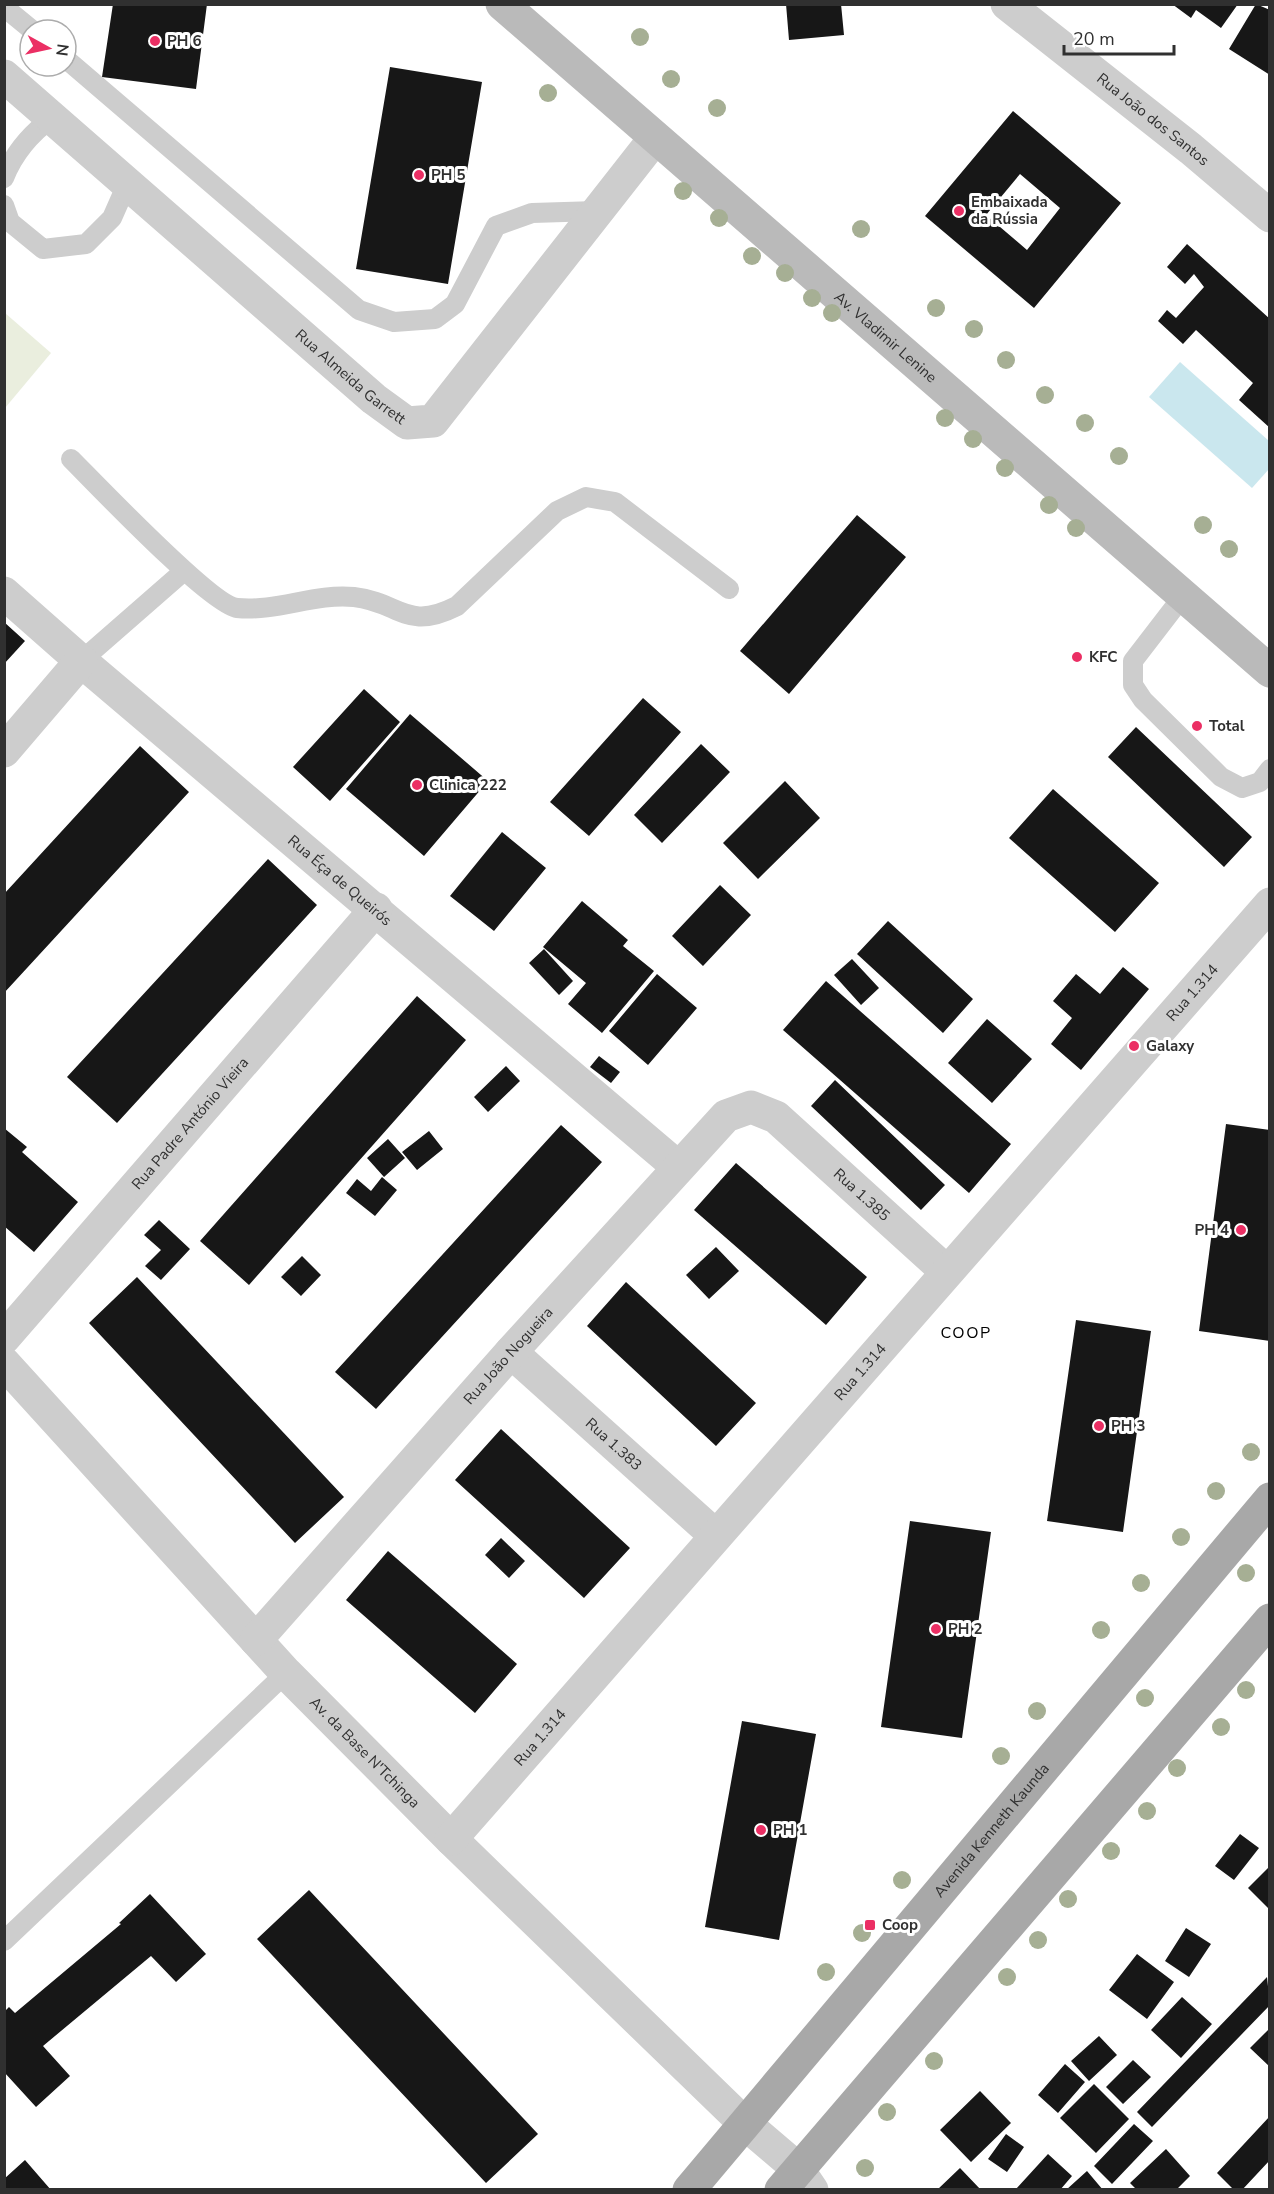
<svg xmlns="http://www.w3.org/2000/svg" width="1274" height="2194" font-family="'Nunito Sans',sans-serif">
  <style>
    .green { fill: #eaeede }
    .water { fill: #cae7ee }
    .building { fill: #171717; fill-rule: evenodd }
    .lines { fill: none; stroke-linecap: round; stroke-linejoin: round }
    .service { stroke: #cdcdcd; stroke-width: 20 }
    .minor { stroke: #cdcdcd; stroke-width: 33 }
    .secondary { stroke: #bababa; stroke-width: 33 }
    .primary { stroke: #a8a8a8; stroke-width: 33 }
    .tree { fill: #a6af94 }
    .poi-dot { fill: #eb2f64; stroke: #fff; stroke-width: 2 }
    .labels { text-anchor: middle; stroke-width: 6; stroke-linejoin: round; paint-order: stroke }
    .poi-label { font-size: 15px; font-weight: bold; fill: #303030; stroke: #fff; text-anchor: start }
    .street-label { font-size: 15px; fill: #303030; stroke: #fff }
    .neighbourhood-label { font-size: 16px; letter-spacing: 1.5px; fill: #000; stroke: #fff }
  </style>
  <rect width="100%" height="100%" fill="#fff"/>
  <path class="green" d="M 5,313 L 51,353 L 5,408 Z"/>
  <path class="water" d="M 1180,362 L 1269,441 L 1269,469 L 1252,488 L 1149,397 Z"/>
  <path class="building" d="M 113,4 L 207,4 L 196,89 L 102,77 Z
    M 786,4 L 841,4 L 844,35 L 789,40 Z
    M 1172,4 L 1238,4 L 1221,28 L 1196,10 L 1191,18 Z
    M 1256,4 L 1270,10 L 1270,75 L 1229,49 Z
    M 390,67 L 482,82 L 448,284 L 356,269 Z
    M 1013,111 L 1121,203 L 1034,308 L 925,216 ZM 1020,174 L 1060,208 L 1027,250 L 986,215 Z
    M 1187,244 L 1270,319 L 1270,428 L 1239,400 L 1253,383 L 1196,330 L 1183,344 L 1158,321 L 1167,310 L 1176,318 L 1204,287 L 1194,274 L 1185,284 L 1167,267 Z
    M 857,515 L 906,557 L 789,694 L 740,651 Z
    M 4,622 L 25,641 L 4,664 Z
    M 364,689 L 400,722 L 330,801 L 293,767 Z
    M 643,698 L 681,732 L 589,836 L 550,802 Z
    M 410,714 L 488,781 L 424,856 L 346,789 Z
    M 1136,727 L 1252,837 L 1224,867 L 1108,757 Z
    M 701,744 L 730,772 L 662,843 L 634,815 Z
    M 140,746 L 189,792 L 4,993 L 4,894 Z
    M 785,781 L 820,818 L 758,879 L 723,843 Z
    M 1053,789 L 1159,883 L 1115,932 L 1009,838 Z
    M 502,832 L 546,868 L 494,931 L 450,896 Z
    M 268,859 L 317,905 L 117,1123 L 67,1077 Z
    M 720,885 L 751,915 L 703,966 L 672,936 Z
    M 582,901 L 628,940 L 623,946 L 654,971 L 602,1033 L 568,1004 L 586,983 L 543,947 Z
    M 888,921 L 973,999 L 943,1033 L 857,954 Z
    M 544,949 L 573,981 L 559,995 L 529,963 Z
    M 852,959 L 879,988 L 861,1005 L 834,975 Z
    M 1123,967 L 1149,989 L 1081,1070 L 1051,1044 L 1072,1018 L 1053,1001 L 1076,974 L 1100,994 Z
    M 657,974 L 697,1008 L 648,1065 L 609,1031 Z
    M 826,981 L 1011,1144 L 969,1193 L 783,1030 Z
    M 417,996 L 466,1040 L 249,1285 L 200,1241 Z
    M 987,1019 L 1032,1059 L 992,1103 L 948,1063 Z
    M 599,1056 L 620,1072 L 611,1083 L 590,1067 Z
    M 506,1066 L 520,1081 L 488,1112 L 474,1097 Z
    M 835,1080 L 945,1185 L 921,1210 L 811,1106 Z
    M 1226,1124 L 1270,1130 L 1270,1341 L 1199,1331 Z
    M 561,1125 L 602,1162 L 376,1409 L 335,1372 Z
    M 4,1128 L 27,1147 L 22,1152 L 78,1202 L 34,1252 L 4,1226 Z
    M 429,1131 L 443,1149 L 417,1170 L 402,1152 Z
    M 388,1139 L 405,1158 L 384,1177 L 367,1158 Z
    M 736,1163 L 867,1277 L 826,1325 L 694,1210 Z
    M 382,1177 L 397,1190 L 375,1216 L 346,1193 L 357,1179 L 371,1191 Z
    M 159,1220 L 190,1249 L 161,1280 L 145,1266 L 161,1250 L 144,1235 Z
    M 716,1247 L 739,1271 L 709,1299 L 686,1275 Z
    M 302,1256 L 321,1275 L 301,1296 L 281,1277 Z
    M 137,1277 L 344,1497 L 295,1543 L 89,1323 Z
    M 626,1282 L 756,1403 L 716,1446 L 587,1326 Z
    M 1076,1320 L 1151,1331 L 1123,1532 L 1047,1521 Z
    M 501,1429 L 630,1548 L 584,1598 L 455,1480 Z
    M 910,1521 L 991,1532 L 962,1738 L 881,1727 Z
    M 501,1538 L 525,1561 L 509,1578 L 485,1555 Z
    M 388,1551 L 517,1664 L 475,1713 L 346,1600 Z
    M 742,1721 L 816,1734 L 779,1940 L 705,1927 Z
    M 1240,1834 L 1259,1848 L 1234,1880 L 1215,1866 Z
    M 1270,1866 L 1270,1910 L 1248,1888 Z
    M 309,1890 L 538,2134 L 486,2183 L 257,1939 Z
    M 150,1894 L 206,1954 L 176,1982 L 151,1956 L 43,2046 L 70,2076 L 36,2107 L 4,2072 L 4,2012 L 9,2007 L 15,2013 L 121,1924 L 119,1923 Z
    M 1186,1928 L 1211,1944 L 1189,1977 L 1165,1961 Z
    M 1137,1954 L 1174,1982 L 1147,2019 L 1109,1990 Z
    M 1267,1977 L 1270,2005 L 1152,2127 L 1137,2112 Z
    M 1182,1997 L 1212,2024 L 1181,2058 L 1151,2030 Z
    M 1270,2028 L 1270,2067 L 1250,2048 Z
    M 1099,2036 L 1117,2055 L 1089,2081 L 1071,2061 Z
    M 1133,2060 L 1151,2077 L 1123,2104 L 1106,2087 Z
    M 1065,2064 L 1085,2082 L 1058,2113 L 1038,2095 Z
    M 1094,2084 L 1129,2119 L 1096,2153 L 1060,2118 Z
    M 980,2091 L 1011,2123 L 971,2162 L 940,2130 Z
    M 1270,2116 L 1270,2160 L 1242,2190 L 1234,2190 L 1217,2173 Z
    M 1134,2124 L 1153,2141 L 1112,2184 L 1094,2166 Z
    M 1006,2134 L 1024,2147 L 1007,2172 L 988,2159 Z
    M 1166,2149 L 1190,2176 L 1176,2190 L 1137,2190 L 1130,2183 Z
    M 1048,2154 L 1072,2176 L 1060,2190 L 1015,2190 Z
    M 25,2160 L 51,2190 L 4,2190 L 4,2179 Z
    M 960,2168 L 981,2190 L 937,2190 Z
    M 1087,2171 L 1103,2190 L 1066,2190 Z"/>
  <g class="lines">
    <path class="service" d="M 4,7 L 32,30
      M 66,59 L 359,310 L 394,322 L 435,319 L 455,304 L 496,226 L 532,213 L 597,211
      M 4,178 C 14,153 30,134 52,118
      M 4,205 L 10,222 L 43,249 L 86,244 L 112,218 L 127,184
      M 71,459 C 96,484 211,605 237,608 C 278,612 314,593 354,597 C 400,602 406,632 457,606 L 557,511 L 586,497 L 615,502 L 729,589
      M 1183,596 L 1133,661 L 1133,685 L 1143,700 L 1221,777 L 1242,788 L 1260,782 L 1270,769
      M 81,661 L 184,571
      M 4,1941 L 286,1673"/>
    <g class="minor">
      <path id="s1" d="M 1007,4 L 1191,149 L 1270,216"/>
      <path id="s2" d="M 4,76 L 374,399 L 407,423 L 433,421 L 655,138"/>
      <path id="s3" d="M 4,593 L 81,661 L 678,1167"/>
      <path d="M 4,751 L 81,661"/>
      <path id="s4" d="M 4,1338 L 376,909"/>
      <path id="s5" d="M 511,1352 L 716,1536"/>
      <path id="s6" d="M 4,1363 L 286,1673 L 451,1839 L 743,2122 L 797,2168 L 812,2190"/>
      <path id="s7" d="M 256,1640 L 511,1352 L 726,1116 L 751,1107 L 776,1117 L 947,1272"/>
      <path id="s8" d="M 451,1839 L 1270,904"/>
    </g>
    <path class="secondary" id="s9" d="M 502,4 L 1270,671"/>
    <g class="primary">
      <path id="s10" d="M 689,2190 L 1270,1499"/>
      <path d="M 781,2190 L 1270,1620"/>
    </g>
  </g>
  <g class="tree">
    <circle cx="640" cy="37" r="9"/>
    <circle cx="671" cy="79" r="9"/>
    <circle cx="548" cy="93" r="9"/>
    <circle cx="717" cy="108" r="9"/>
    <circle cx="683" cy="191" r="9"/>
    <circle cx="719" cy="218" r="9"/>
    <circle cx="861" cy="229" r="9"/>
    <circle cx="752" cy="256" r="9"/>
    <circle cx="785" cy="273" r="9"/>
    <circle cx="812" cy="298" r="9"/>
    <circle cx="936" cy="308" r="9"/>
    <circle cx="832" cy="313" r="9"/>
    <circle cx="974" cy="329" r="9"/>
    <circle cx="1006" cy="360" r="9"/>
    <circle cx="1045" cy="395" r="9"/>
    <circle cx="945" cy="418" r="9"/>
    <circle cx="1085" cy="423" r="9"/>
    <circle cx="973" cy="439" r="9"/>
    <circle cx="1119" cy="456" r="9"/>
    <circle cx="1005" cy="468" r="9"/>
    <circle cx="1049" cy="505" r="9"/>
    <circle cx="1203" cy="525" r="9"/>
    <circle cx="1076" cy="528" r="9"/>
    <circle cx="1229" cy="549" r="9"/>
    <circle cx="1251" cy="1452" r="9"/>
    <circle cx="1216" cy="1491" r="9"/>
    <circle cx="1181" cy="1537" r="9"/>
    <circle cx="1246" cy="1573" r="9"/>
    <circle cx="1141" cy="1583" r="9"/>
    <circle cx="1101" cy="1630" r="9"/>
    <circle cx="1246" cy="1690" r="9"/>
    <circle cx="1145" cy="1698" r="9"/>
    <circle cx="1037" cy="1711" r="9"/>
    <circle cx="1221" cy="1727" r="9"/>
    <circle cx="1001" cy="1756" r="9"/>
    <circle cx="1177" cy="1768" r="9"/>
    <circle cx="1147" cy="1811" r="9"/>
    <circle cx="1111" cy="1851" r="9"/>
    <circle cx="902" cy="1880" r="9"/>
    <circle cx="1068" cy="1899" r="9"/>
    <circle cx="862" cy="1933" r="9"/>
    <circle cx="1038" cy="1940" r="9"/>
    <circle cx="826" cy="1972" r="9"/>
    <circle cx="1007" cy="1977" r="9"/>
    <circle cx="934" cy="2061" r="9"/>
    <circle cx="887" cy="2112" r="9"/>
    <circle cx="865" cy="2168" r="9"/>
  </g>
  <g class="poi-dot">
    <circle cx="155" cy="41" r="6"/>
    <circle cx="419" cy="175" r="6"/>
    <circle cx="959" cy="211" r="6"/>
    <circle cx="1077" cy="657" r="6"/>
    <circle cx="1197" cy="726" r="6"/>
    <circle cx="417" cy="785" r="6"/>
    <circle cx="1134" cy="1046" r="6"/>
    <circle cx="1241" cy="1230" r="6"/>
    <circle cx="1099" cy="1426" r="6"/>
    <circle cx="936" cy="1629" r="6"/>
    <circle cx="761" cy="1830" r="6"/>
    <rect x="864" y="1919" width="12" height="12" rx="3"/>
  </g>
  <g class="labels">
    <g class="poi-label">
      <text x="167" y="46">PH 6</text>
      <text x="431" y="180">PH 5</text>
      <text x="971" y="207">Embaixada<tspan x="971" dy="17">da Rússia</tspan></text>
      <text x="1089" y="662">KFC</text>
      <text x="1209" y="731">Total</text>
      <text x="429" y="790">Clinica 222</text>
      <text x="1146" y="1051">Galaxy</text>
      <text x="1229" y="1235" text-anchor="end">PH 4</text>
      <text x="1111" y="1431">PH 3</text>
      <text x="948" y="1634">PH 2</text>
      <text x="773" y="1835">PH 1</text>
      <text x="882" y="1930">Coop</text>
    </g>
    <g class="street-label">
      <text dy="5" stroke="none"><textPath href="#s1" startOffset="186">Rua João dos Santos</textPath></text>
      <text dy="5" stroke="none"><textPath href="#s9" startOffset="508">Av. Vladimir Lenine</textPath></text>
      <text dy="5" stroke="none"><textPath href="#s2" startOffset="459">Rua Almeida Garrett</textPath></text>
      <text dy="5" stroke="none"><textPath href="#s3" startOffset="442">Rua Éça de Queirós</textPath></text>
      <text dy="5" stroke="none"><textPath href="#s8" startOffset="1125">Rua 1.314</textPath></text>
      <text dy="5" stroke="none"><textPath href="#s4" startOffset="284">Rua Padre António Vieira</textPath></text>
      <text dy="5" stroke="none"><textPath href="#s7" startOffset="873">Rua 1.385</textPath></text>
      <text dy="5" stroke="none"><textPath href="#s7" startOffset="380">Rua João Nogueira</textPath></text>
      <text dy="5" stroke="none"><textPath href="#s8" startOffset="621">Rua 1.314</textPath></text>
      <text dy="5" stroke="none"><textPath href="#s5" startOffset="138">Rua 1.383</textPath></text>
      <text dy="5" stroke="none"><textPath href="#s8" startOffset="135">Rua 1.314</textPath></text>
      <text dy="5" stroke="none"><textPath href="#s6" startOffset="531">Av. da Base N'Tchinga</textPath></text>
      <text dy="5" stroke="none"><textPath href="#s10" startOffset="470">Avenida Kenneth Kaunda</textPath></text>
    </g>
    <g class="neighbourhood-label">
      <text x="966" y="1338">COOP</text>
    </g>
  </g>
  <rect width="1274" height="2194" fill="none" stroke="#303030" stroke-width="12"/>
  <g transform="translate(48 48) rotate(98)"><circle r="28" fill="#ffffff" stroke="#acacac" stroke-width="1.5"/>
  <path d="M0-4.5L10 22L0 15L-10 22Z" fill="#eb2f64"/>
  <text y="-9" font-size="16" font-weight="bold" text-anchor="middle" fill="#303030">N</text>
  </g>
  <path d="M1064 45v9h110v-9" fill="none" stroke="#303030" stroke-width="3"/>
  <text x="1073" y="45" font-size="18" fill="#303030" stroke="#ffffff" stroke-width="4.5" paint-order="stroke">20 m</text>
</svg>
